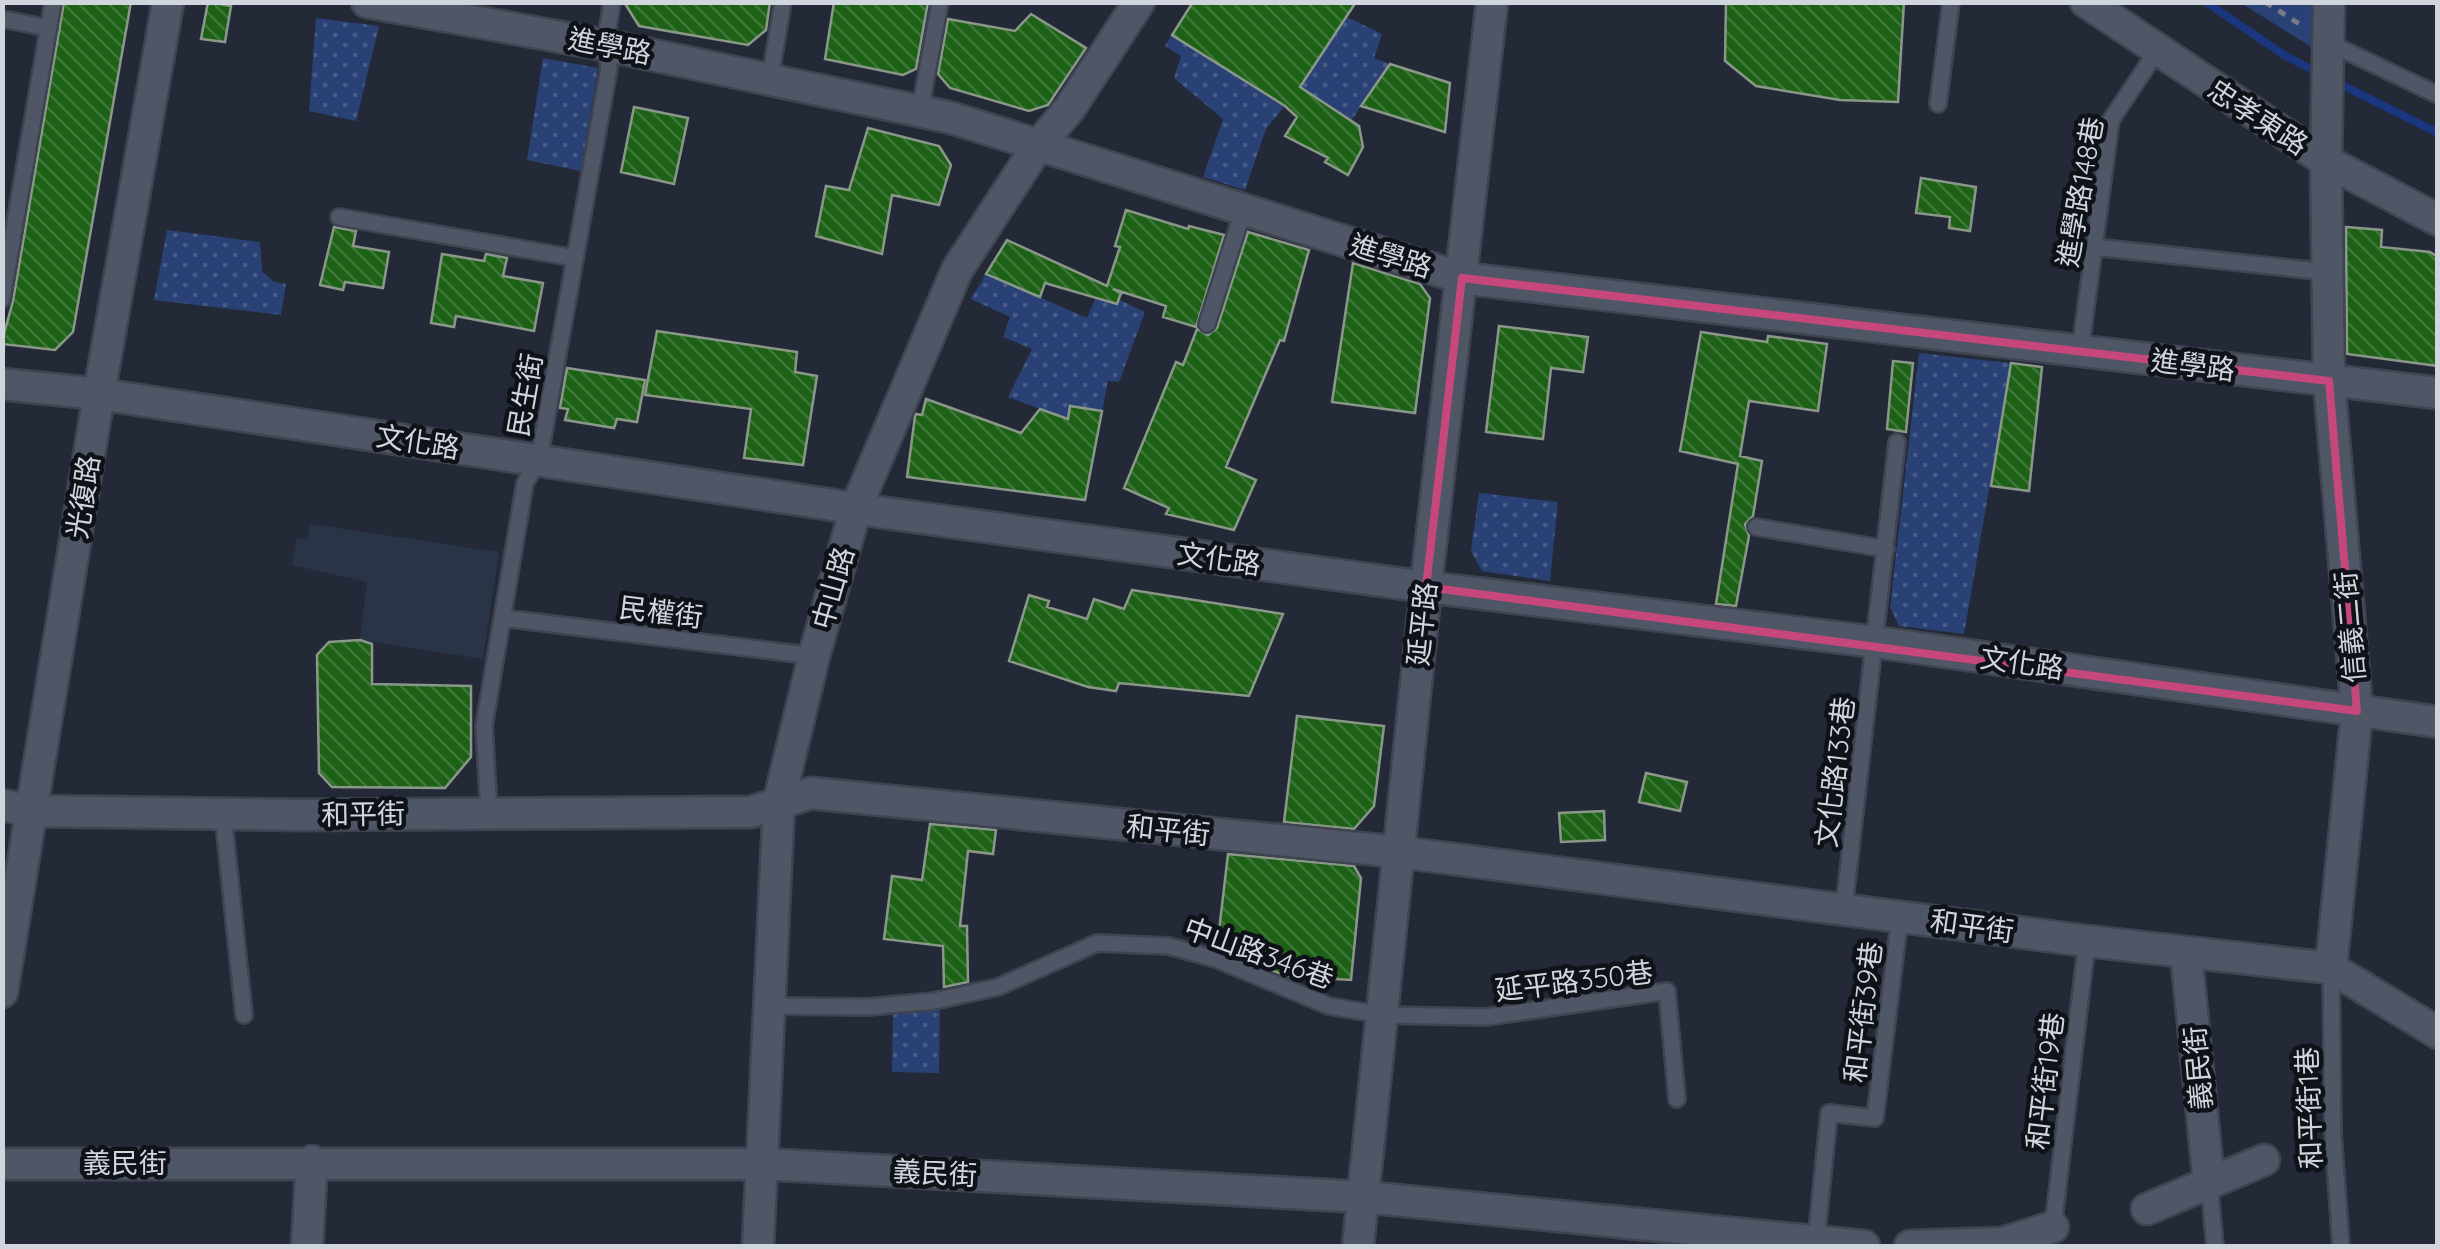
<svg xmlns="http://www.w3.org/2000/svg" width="2440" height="1249" font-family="Quicksand,'Noto Sans TC',sans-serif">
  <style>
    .built { fill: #2a3447 }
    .grass { fill: url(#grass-dots) }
    .park { fill: #2a4175 }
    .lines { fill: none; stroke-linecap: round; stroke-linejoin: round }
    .stream { stroke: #19367e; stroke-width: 8 }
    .building { fill: url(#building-back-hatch); stroke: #8b9889; stroke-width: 2.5 }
    .lane-casing { stroke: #3f4550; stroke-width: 20 }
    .street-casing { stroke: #3f4550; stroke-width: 35 }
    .path { stroke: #767b86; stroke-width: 5; stroke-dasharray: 8 8; stroke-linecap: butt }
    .lane { stroke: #4f5766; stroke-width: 15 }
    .street { stroke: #4f5766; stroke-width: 30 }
    .marked { fill: none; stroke: #c6477c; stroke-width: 8; stroke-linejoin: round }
    .labels { text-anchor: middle; stroke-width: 9; stroke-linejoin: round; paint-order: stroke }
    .street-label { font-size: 28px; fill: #d1d5de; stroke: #0f1218 }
  </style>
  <defs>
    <pattern id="grass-dots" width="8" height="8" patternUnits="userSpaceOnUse" patternTransform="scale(2.5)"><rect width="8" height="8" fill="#2a4175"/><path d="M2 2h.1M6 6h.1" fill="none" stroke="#485c88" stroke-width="1.8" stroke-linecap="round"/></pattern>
    <pattern id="building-back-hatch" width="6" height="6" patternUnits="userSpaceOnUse" patternTransform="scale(2.5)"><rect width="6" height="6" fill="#1d6117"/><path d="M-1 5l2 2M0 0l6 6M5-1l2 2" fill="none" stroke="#3d7738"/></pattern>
  </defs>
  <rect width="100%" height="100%" fill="#232937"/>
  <path class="built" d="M 311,524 L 499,552 L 483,659 L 360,640 L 367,582 L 292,565 L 297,538 L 307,539 Z"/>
  <path class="grass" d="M 1347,17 L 1382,34 L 1374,58 L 1390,64 L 1351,121 L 1301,87 Z
    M 316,18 L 379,26 L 356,121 L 309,111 Z
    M 1172,35 L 1284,107 L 1266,129 L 1245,190 L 1203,177 L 1223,119 L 1174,78 L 1181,56 L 1165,46 Z
    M 543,58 L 598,68 L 581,171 L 527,160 Z
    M 167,230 L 260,242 L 262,271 L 274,282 L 286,284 L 281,315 L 154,300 Z
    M 986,274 L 1087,318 L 1099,290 L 1145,312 L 1119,382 L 1108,381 L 1102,411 L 1070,406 L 1068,419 L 1008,397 L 1032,349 L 1003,337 L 1010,317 L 971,299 Z
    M 1919,353 L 2011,363 L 1964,634 L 1899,626 L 1890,607 Z
    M 1479,493 L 1558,502 L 1550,581 L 1482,571 L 1471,551 Z
    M 940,1007 L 939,1073 L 892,1072 L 893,1011 Z"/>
  <path class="park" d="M 2241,3 L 2315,3 L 2313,48 Z"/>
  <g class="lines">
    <path class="stream" d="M 2206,2 L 2284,55 L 2322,75
      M 2334,81 L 2438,133"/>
  </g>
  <path class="building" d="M 64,2 L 131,2 L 73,332 L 55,350 L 2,344 L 2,341 L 13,301 Z
    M 208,2 L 231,6 L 225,42 L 201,39 Z
    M 624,2 L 770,2 L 766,30 L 748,45 L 639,26 Z
    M 834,2 L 928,2 L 916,69 L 903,75 L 825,59 Z
    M 1193,2 L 1356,2 L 1300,87 L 1359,126 L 1363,147 L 1348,175 L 1325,162 L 1328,158 L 1285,136 L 1297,117 L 1285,106 L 1172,35 Z
    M 1726,2 L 1904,2 L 1898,102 L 1840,100 L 1756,86 L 1725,61 Z
    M 1031,14 L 1086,48 L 1048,105 L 1029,111 L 950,88 L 938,74 L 948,19 L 1015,31 Z
    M 1390,64 L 1450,83 L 1445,132 L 1361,106 Z
    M 634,107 L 688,118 L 674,184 L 621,172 Z
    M 868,128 L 939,146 L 951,165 L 939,205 L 892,195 L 882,254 L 816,236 L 826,186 L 849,190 Z
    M 1921,178 L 1976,187 L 1970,231 L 1949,228 L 1950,217 L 1916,213 Z
    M 1126,210 L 1188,229 L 1189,226 L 1224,235 L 1196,327 L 1163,317 L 1166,306 L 1113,289 L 1121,293 L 1117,304 L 1045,283 L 1040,297 L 986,274 L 1007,240 L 1107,286 L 1120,247 L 1115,246 Z
    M 334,227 L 356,231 L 353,246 L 389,252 L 383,288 L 345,282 L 343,290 L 320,285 Z
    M 2346,227 L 2382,230 L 2381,247 L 2430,252 L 2438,257 L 2438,366 L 2347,354 Z
    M 1248,232 L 1309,250 L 1284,341 L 1280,340 L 1226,467 L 1256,480 L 1234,530 L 1166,514 L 1169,508 L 1124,488 L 1176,362 L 1183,365 L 1197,329 L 1208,335 L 1217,328 Z
    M 442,254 L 484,261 L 486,254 L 507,258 L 503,276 L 543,283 L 534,331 L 456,316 L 454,327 L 431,323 Z
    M 1353,263 L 1420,284 L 1430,298 L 1415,413 L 1332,402 Z
    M 1499,326 L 1588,337 L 1583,372 L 1551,368 L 1543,439 L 1486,432 Z
    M 657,331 L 797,352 L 795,372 L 817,376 L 803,465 L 744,458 L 751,409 L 645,395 Z
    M 1701,332 L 1767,342 L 1768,336 L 1827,344 L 1818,411 L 1749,401 L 1740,456 L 1762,461 L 1753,516 L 1745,524 L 1749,536 L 1736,606 L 1716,604 L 1738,464 L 1680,451 Z
    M 1893,361 L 1913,363 L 1906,432 L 1887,429 Z
    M 2011,363 L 2042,367 L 2029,491 L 1991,486 Z
    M 567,368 L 645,380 L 637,422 L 617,419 L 614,428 L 565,420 L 568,409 L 560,408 Z
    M 926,399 L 1021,433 L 1040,409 L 1068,419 L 1070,406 L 1102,411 L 1085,500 L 907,477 L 915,416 L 916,414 L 922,415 Z
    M 1132,590 L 1283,614 L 1249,696 L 1119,683 L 1116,691 L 1088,687 L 1009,661 L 1029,595 L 1049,601 L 1047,607 L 1087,619 L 1094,599 L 1124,609 Z
    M 360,640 L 372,644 L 372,684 L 471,686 L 471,757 L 445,788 L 332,787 L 319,773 L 317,655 L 329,642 Z
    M 1297,716 L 1384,726 L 1374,806 L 1354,829 L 1284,822 Z
    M 1646,773 L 1687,782 L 1680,811 L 1639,802 Z
    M 1604,811 L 1605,840 L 1561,842 L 1559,813 Z
    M 930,824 L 996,830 L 993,854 L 968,851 L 960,926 L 967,926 L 968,982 L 944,987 L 943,946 L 884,939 L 892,876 L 922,880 Z
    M 1228,854 L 1354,866 L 1361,878 L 1351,980 L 1286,976 L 1217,948 Z"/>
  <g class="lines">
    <defs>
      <path id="lane" d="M 2,19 L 49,28
        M 2327,42 L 2438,95
        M 770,78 L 783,2
        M 1938,104 L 1951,2
        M 920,111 L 940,2
        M 339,217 L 575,258
        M 2094,247 L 2327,272
        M 2,299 L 53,2
        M 1207,324 L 1243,211
        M 2080,352 L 2111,120 L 2157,51
        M 1756,527 L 1886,549
        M 503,618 L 814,656
        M 489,812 L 484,726 L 525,483 L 539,460 L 609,68 L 605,45 L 612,2
        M 223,814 L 244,1015
        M 1844,908 L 1897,442
        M 2331,968 L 2333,1134 L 2341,1246
        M 769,1006 L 868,1007 L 934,1001 L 998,987 L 1097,943 L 1169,946 L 1216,959 L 1329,1006 L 1382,1015 L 1486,1017 L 1667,991 L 1677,1099
        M 2209,1183 L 2215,1246
        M 2053,1227 L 2087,941
        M 1816,1242 L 1829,1113 L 1875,1118 L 1900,916"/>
      <path id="street" d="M 367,2 L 605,45 L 952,118 L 1462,278 L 2438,393
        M 2086,2 L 2326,161 L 2438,220
        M 2329,2 L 2326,161 L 2329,381 L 2357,711 L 2331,968 L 2438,1033
        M 2,384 L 99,394 L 886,513 L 1426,587 L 1876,642 L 2438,722
        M 2,805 L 32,811 L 300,815 L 751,812 L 811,793 L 1399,852 L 2087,941 L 2331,968
        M 2186,952 L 2209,1183
        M 2,992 L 99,394 L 168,2
        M 2,1164 L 761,1164 L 1364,1197 L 1864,1246
        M 2147,1209 L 2264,1160
        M 307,1246 L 312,1161
        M 758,1246 L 779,801 L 814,656 L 856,508 L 957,270 L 1037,147 L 1070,108 L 1139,2
        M 1358,1246 L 1426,587 L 1492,2
        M 1910,1246 L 2003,1243 L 2053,1227"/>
    </defs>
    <use href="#lane" class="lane-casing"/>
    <use href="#street" class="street-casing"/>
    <path class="path" d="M 2265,2 L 2304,27"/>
    <use href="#lane" class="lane"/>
    <use href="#street" class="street"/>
  </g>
  <path class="marked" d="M 1462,278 L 2329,381 L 2357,711 L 1426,587 Z"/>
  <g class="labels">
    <g class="street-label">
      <text transform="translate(610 46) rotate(11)" y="10">進學路</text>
      <text transform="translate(2258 117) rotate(33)" y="10">忠孝東路</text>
      <text transform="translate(2080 192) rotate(-80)" y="10">進學路148巷</text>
      <text transform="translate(1391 256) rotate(17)" y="10">進學路</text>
      <text transform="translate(2193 365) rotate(7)" y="10">進學路</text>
      <text transform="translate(525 395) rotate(-80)" y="10">民生街</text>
      <text transform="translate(418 442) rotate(9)" y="10">文化路</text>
      <text transform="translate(83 497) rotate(-81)" y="10">光復路</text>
      <text transform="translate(1219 559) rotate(8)" y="10">文化路</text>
      <text transform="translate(833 588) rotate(-74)" y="10">中山路</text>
      <text transform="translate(661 612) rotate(7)" y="10">民權街</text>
      <text transform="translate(1422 624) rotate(-84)" y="10">延平路</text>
      <text transform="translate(2350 627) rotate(-95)" y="10">信義二街</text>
      <text transform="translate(2022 663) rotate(8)" y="10">文化路</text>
      <text transform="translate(1835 772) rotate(-83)" y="10">文化路133巷</text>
      <text transform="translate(363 814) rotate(-1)" y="10">和平街</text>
      <text transform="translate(1168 830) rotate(6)" y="10">和平街</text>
      <text transform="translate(1972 926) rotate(8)" y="10">和平街</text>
      <text transform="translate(1259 953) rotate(20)" y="10">中山路346巷</text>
      <text transform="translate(1574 981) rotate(-7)" y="10">延平路350巷</text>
      <text transform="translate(1863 1012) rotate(-83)" y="10">和平街39巷</text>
      <text transform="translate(2198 1068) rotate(-95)" y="10">義民街</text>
      <text transform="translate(2045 1081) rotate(-83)" y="10">和平街19巷</text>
      <text transform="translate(2309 1108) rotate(-92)" y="10">和平街1巷</text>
      <text x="125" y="1173">義民街</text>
      <text transform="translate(935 1173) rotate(3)" y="10">義民街</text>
    </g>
  </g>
  <rect width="2440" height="1249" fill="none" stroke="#d1d5de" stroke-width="10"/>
</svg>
